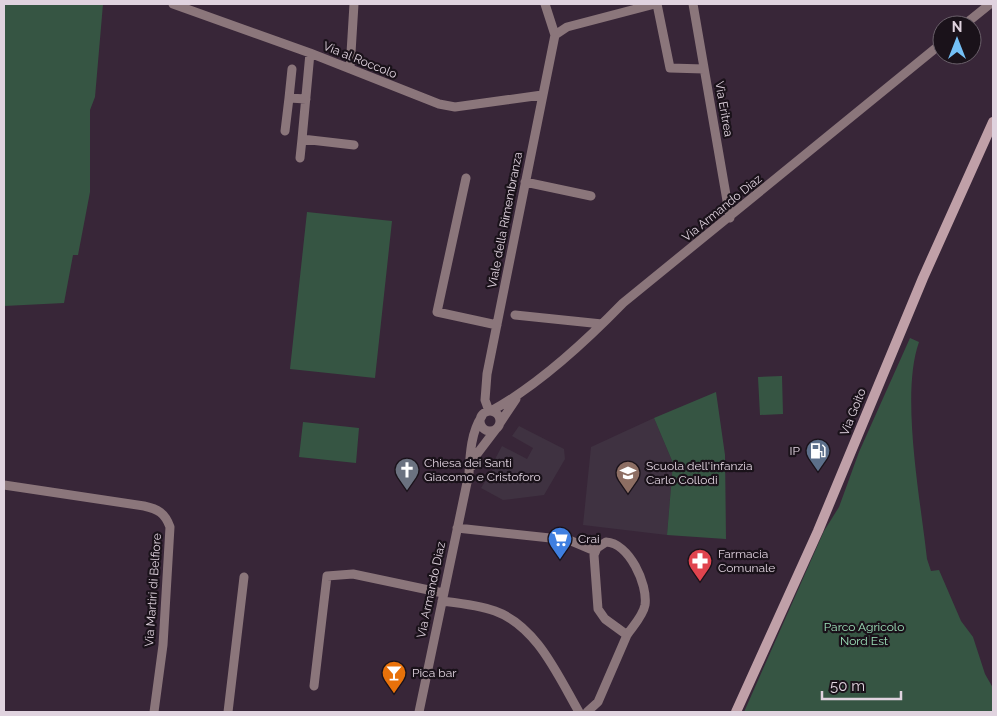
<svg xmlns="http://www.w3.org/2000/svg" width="997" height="716" font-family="Raleway,sans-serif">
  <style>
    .education { fill: #3f3241 }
    .green { fill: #365543 }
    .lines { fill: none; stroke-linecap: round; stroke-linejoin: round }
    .street { stroke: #8b767b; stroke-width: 9 }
    .secondary { stroke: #c0a0a8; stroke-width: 10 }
    .labels { text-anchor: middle; stroke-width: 4.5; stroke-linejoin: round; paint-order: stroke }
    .street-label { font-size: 12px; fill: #e0d3df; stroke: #1a121a }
    .poi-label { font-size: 12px; fill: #e0d3df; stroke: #1a121a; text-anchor: start }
    .park-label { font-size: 12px; fill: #9de0b9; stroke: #1a121a }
  </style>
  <rect width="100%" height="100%" fill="#382638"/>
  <path class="education" d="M 654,418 L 673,463 L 667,535 L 583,525 L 591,447 Z
    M 519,426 L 564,449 L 565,459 L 544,495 L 503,500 L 481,488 L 497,463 L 494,461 L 502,446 L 527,459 L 533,448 L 512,436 Z"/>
  <path class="green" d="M 4,4 L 103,4 L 95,97 L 90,110 L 90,192 L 78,255 L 73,255 L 64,303 L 4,306 Z
    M 307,212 L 392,221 L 375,378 L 290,369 Z
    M 910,338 L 919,342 C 900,395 921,502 927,559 L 931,571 L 939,570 L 961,621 L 973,637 L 985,674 L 993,688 L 993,712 L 744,712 L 824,531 L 839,507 L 859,452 Z
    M 782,376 L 783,414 L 760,415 L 758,377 Z
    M 716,392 L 725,455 L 726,539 L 667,535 L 673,463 L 654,418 Z
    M 303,422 L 359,428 L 356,463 L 299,457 Z"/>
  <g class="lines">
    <path class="street" d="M 173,4 L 310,53 L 439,104 L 455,107 L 542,95
      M 545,4 L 555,35
      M 657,4 L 670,68 L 704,69
      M 693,4 L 730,218
      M 964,25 L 990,4
      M 555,35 L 567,27 L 655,4
      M 310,53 L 302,139 L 354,145
      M 292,69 L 289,98 L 306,99
      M 350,69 L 354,4
      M 285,131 L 289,98
      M 300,158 L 302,139
      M 466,178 L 437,312 L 497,325
      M 525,182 L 591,196
      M 515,315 L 602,324
      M 489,411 L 485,400 L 487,374 L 555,35
      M 491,411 C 537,386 586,341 623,303 L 942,43
      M480 421a10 10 0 1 1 20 0a10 10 0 1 1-20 0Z
      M 500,423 L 516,399
      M 472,466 L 477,454 L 496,429
      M 4,485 L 144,506 C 158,509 165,513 170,527 L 163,645 L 154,712
      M 457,528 L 569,540 L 595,551
      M 606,542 C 629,543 648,584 645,605 C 643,616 633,626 627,635 L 605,619 L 598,609 L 594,555 L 597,548 Z
      M 442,601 C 459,603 479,605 495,611 C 537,626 558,676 579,712
      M 314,686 L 327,576 L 353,574 L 443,593
      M 228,712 L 244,577
      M 419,712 L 469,473 C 470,454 471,432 482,416
      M 587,712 L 598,702 L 627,635"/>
    <path class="secondary" d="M 736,712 L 818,531 L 923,278 L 993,122"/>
  </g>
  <defs>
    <symbol id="fuel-pin" viewBox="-11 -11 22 30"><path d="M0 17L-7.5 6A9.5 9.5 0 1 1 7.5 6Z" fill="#5c6f8a" stroke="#1a121a"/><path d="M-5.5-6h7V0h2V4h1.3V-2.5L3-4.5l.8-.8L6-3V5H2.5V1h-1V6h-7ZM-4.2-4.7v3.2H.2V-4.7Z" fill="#fff"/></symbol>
    <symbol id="church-pin" viewBox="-11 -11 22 30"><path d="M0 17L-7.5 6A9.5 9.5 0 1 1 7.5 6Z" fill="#6b7280" stroke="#1a121a"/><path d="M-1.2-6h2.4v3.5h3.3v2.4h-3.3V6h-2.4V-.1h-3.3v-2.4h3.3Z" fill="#fff"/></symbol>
    <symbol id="school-pin" viewBox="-11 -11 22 30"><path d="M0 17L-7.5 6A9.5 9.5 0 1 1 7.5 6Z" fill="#8d6e63" stroke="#1a121a"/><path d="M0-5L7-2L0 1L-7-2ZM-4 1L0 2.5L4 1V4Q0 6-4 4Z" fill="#fff"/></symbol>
    <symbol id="supermarket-pin" viewBox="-11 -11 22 30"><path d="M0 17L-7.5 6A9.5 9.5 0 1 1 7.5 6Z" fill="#3f7fe0" stroke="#1a121a"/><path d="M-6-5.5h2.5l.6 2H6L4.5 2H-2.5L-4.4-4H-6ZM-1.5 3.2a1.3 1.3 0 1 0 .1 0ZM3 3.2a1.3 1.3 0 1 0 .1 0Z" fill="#fff"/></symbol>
    <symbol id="pharmacy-pin" viewBox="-11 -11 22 30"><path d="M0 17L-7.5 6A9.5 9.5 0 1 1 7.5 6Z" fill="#e0444e" stroke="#1a121a"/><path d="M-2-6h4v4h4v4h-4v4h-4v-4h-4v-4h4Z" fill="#fff"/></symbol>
    <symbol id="bar-pin" viewBox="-11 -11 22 30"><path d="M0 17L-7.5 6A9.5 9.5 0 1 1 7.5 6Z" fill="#e8710a" stroke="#1a121a"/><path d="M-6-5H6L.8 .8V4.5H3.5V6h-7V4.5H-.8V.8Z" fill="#fff"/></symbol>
  </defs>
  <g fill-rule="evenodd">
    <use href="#fuel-pin" x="804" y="437" width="28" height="38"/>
    <use href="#church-pin" x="393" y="456" width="28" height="38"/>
    <use href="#school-pin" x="614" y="459" width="28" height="38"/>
    <use href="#supermarket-pin" x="546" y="525" width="28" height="38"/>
    <use href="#pharmacy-pin" x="686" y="547" width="28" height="38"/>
    <use href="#bar-pin" x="380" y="659" width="28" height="38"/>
  </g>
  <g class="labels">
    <g class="street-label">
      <text transform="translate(360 60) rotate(22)" y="4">Via al Roccolo</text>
      <text transform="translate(724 109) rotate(80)" y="4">Via Eritrea</text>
      <text transform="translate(722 208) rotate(-39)" y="4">Via Armando Diaz</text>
      <text transform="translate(505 220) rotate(-79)" y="4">Viale della Rimembranza</text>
      <text transform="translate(853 412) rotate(-68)" y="4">Via Goito</text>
      <text transform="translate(153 590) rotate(-86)" y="4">Via Martiri di Belfiore</text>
      <text transform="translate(431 590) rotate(-78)" y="4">Via Armando Diaz</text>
    </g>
    <g class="poi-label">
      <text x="800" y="455" text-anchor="end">IP</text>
      <text x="424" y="467">Chiesa dei Santi<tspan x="424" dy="14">Giacomo e Cristoforo</tspan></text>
      <text x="646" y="470">Scuola dell'infanzia<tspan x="646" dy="14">Carlo Collodi</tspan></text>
      <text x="578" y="543">Crai</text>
      <text x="718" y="558">Farmacia<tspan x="718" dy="14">Comunale</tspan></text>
      <text x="412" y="677">Pica bar</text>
    </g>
    <g class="park-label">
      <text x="864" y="631">Parco Agricolo<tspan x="864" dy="14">Nord Est</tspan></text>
    </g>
  </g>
  <rect width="997" height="716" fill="none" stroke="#e0d3df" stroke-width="10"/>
  <g transform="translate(957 40)"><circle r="24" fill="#1a121a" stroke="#695f69"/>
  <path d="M0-4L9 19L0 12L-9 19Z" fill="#74c0f6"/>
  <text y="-8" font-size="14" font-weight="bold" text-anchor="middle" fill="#e0d3df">N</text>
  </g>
  <path d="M822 691v8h79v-8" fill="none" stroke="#e0d3df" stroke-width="2.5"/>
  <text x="830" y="691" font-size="15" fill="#e0d3df" stroke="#1a121a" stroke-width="4" paint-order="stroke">50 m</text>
</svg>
